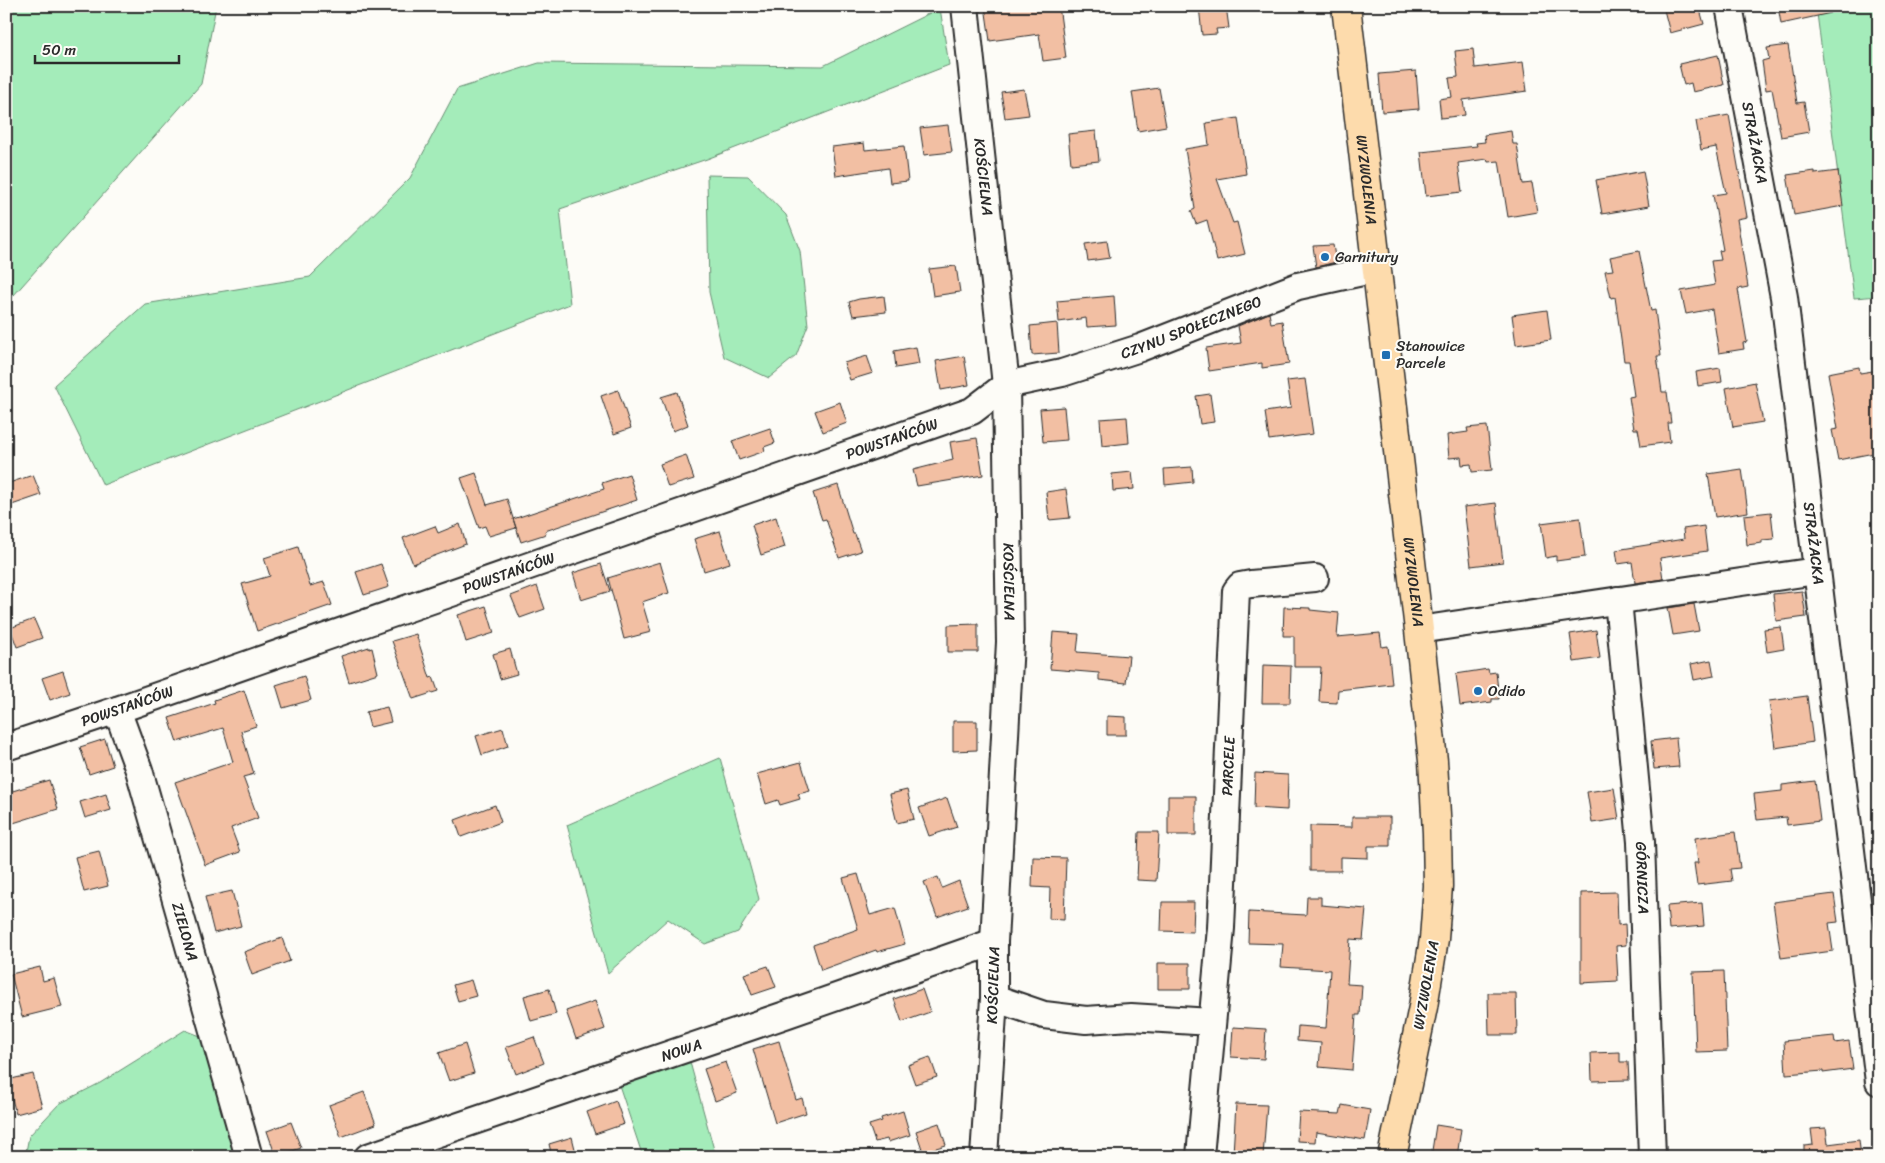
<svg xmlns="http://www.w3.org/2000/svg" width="1885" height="1163" font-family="Sriracha,sans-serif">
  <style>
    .green { fill: #a4ecba; stroke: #688c72 }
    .building { fill: #f2bfa3; stroke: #2b2b2b }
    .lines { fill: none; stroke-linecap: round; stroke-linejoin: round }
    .minor-casing { stroke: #2b2b2b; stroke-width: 30 }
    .major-casing { stroke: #2b2b2b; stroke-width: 31 }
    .minor { stroke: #fdfcf7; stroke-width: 26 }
    .major { stroke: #fddbac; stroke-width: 28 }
    .poi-dot { fill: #1f6fb2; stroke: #fdfcf7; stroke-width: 2 }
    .labels { text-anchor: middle; stroke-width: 4; stroke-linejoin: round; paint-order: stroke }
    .street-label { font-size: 15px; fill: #2b2b2b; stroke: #fdfcf7 }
    .poi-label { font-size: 15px; fill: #2b2b2b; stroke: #fdfcf7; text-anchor: start }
  </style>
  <rect width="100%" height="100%" fill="#fdfcf7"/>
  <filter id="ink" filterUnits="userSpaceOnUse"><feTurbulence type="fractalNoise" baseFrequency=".02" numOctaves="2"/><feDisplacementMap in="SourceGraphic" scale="10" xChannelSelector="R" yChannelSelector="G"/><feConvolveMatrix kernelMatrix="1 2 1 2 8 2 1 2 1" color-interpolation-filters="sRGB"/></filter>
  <g filter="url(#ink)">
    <path class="green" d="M 6,6 L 216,6 L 201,84 L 6,304 Z
      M 1816,6 L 1879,6 L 1879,296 L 1854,298 Z
      M 940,8 L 949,65 L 707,159 L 560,209 L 570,304 L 103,485 L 54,385 L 145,304 L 310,277 L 410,178 L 457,89 L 539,63 L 823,66 Z
      M 707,175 L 748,176 L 786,215 L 800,251 L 808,325 L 796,356 L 769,378 L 724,357 L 709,292 Z
      M 720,758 L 759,899 L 738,932 L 705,944 L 668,919 L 608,973 L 567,825 Z
      M 185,1030 L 208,1039 L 239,1150 L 232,1157 L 25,1157 L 29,1136 L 59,1104 L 100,1083 Z
      M 688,1055 L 716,1157 L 643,1157 L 617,1079 Z"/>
    <path class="building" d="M 985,6 L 1059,6 L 1066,58 L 1043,61 L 1039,34 L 990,41 Z
      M 1199,6 L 1226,6 L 1229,28 L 1216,29 L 1217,34 L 1202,35 Z
      M 1663,6 L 1699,6 L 1704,24 L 1670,33 Z
      M 1778,6 L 1830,6 L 1831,13 L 1781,24 Z
      M 1788,45 L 1797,103 L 1804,102 L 1809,132 L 1781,137 L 1772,89 L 1766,90 L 1762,61 L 1769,59 L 1767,48 Z
      M 1473,49 L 1475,68 L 1523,62 L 1527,91 L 1463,100 L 1465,115 L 1441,118 L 1439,99 L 1452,97 L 1449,78 L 1458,77 L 1455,51 Z
      M 1718,55 L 1724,85 L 1693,92 L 1691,83 L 1684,85 L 1679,64 Z
      M 1416,71 L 1419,109 L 1382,112 L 1379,74 Z
      M 1159,88 L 1166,126 L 1138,131 L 1132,92 Z
      M 1024,89 L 1029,115 L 1005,118 L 1001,92 Z
      M 1729,115 L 1747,217 L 1737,219 L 1748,287 L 1738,289 L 1747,342 L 1743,343 L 1744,349 L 1719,353 L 1712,309 L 1686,314 L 1681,291 L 1715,285 L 1711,261 L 1721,260 L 1719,251 L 1723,250 L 1713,195 L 1726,193 L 1716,147 L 1701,150 L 1696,121 Z
      M 1238,118 L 1246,174 L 1217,179 L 1233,223 L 1237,222 L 1245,254 L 1217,261 L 1207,220 L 1196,224 L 1191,211 L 1195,209 L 1185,149 L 1209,145 L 1206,123 Z
      M 948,125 L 952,152 L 924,155 L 920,128 Z
      M 1096,131 L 1099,161 L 1071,164 L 1068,134 Z
      M 1511,131 L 1513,144 L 1517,144 L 1523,184 L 1532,183 L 1537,212 L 1508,217 L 1499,161 L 1488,162 L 1487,159 L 1458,163 L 1462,192 L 1426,196 L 1421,152 L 1477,146 L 1476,143 L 1485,142 L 1484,135 Z
      M 864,143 L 865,150 L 904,146 L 908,181 L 890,183 L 888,168 L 836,176 L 832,147 Z
      M 1643,171 L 1649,206 L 1602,214 L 1596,180 Z
      M 1815,171 L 1815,174 L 1838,171 L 1843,206 L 1794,215 L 1787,175 Z
      M 1107,241 L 1110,258 L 1088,261 L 1085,244 Z
      M 1333,245 L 1336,262 L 1316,267 L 1313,246 Z
      M 1639,251 L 1651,311 L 1655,310 L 1661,356 L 1657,356 L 1662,392 L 1667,392 L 1671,423 L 1668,423 L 1670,442 L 1641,446 L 1638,429 L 1634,429 L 1629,397 L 1634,396 L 1629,361 L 1624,361 L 1615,297 L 1611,298 L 1605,271 L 1613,270 L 1610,257 Z
      M 956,266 L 960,292 L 933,296 L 929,269 Z
      M 884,296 L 886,312 L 853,316 L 849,302 L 859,299 Z
      M 1114,296 L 1116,325 L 1087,327 L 1086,318 L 1059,322 L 1057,301 Z
      M 1547,310 L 1551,340 L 1516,345 L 1512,315 Z
      M 1269,313 L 1271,323 L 1282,321 L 1289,364 L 1262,368 L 1262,363 L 1209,371 L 1206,348 L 1241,343 L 1238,326 Z
      M 1057,323 L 1059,353 L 1032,355 L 1030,326 Z
      M 916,347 L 919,364 L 896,368 L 894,351 Z
      M 867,356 L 873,373 L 850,380 L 844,363 Z
      M 964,356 L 969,385 L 941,390 L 936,361 Z
      M 1859,367 L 1860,373 L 1879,370 L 1879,452 L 1838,460 L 1832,430 L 1838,429 L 1828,373 Z
      M 1720,368 L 1722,382 L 1698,386 L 1696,372 Z
      M 1305,379 L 1313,434 L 1269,440 L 1265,412 L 1291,408 L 1287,381 Z
      M 1755,382 L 1763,422 L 1733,427 L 1726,388 Z
      M 618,390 L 631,428 L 614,434 L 601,396 Z
      M 677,392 L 688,425 L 673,431 L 661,397 Z
      M 1210,394 L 1214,422 L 1200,424 L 1196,396 Z
      M 840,402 L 847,423 L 823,432 L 815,411 Z
      M 1064,407 L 1067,440 L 1043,442 L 1040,409 Z
      M 1127,417 L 1129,443 L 1102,446 L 1100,419 Z
      M 1487,426 L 1492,470 L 1472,472 L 1471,464 L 1462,465 L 1461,457 L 1449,458 L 1447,435 L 1468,432 L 1467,428 Z
      M 770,428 L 775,443 L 764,447 L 765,451 L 739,460 L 732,441 Z
      M 977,438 L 983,475 L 917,486 L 913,470 L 953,460 L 950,442 Z
      M 686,455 L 694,479 L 668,487 L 660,464 Z
      M 1192,467 L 1193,482 L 1165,485 L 1164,469 Z
      M 1742,469 L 1748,512 L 1715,517 L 1708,474 Z
      M 1132,472 L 1134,489 L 1113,491 L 1112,474 Z
      M 476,473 L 487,505 L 507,499 L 516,528 L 489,536 L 485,526 L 479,528 L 461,478 Z
      M 629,474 L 637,500 L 545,531 L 546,534 L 521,542 L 513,519 L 604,489 L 602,483 Z
      M 33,475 L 41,495 L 6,507 L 6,484 Z
      M 838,485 L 853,534 L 855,534 L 861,551 L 839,558 L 826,519 L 822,520 L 813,493 Z
      M 1066,489 L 1070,518 L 1049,520 L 1046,492 Z
      M 1496,503 L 1503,562 L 1471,566 L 1464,507 Z
      M 1771,512 L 1774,539 L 1762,540 L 1762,543 L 1747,545 L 1744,515 Z
      M 776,517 L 785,547 L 761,555 L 752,525 Z
      M 1580,518 L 1585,557 L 1556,561 L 1556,556 L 1546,558 L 1541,523 Z
      M 460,524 L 466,544 L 413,564 L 403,538 L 435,526 L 438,533 Z
      M 1704,526 L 1707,551 L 1660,558 L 1663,579 L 1635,583 L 1632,562 L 1618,564 L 1616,550 L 1684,539 L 1683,529 Z
      M 720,531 L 730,563 L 704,571 L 694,539 Z
      M 298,547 L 310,586 L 324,582 L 332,605 L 257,631 L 242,584 L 270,576 L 264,558 Z
      M 660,562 L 669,593 L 642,602 L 651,632 L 624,639 L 608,578 Z
      M 381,564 L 389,587 L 364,595 L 356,572 Z
      M 601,564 L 610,591 L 581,600 L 573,573 Z
      M 537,586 L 545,609 L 520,618 L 511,596 Z
      M 1802,591 L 1806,617 L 1776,621 L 1773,594 Z
      M 1694,604 L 1699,631 L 1673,635 L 1668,608 Z
      M 486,606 L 494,633 L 466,642 L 458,615 Z
      M 1284,607 L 1310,608 L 1310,610 L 1339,613 L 1337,637 L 1380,633 L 1382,647 L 1388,646 L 1392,684 L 1338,690 L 1337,703 L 1319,702 L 1321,667 L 1294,667 L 1294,636 L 1283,636 Z
      M 34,619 L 42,638 L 17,647 L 10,628 Z
      M 978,624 L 978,652 L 948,652 L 948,625 Z
      M 1781,627 L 1784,649 L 1767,652 L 1764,629 Z
      M 1596,630 L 1600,658 L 1574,662 L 1570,634 Z
      M 1053,632 L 1079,634 L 1077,652 L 1129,656 L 1126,683 L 1099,680 L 1099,673 L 1050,669 Z
      M 416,634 L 430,678 L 433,677 L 438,691 L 413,699 L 392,641 Z
      M 369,647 L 369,649 L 372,648 L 378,673 L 349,682 L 341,656 Z
      M 510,649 L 517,674 L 500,679 L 493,654 Z
      M 1711,660 L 1714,676 L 1694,680 L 1691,664 Z
      M 1263,665 L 1291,666 L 1290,703 L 1262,703 Z
      M 1488,669 L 1489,673 L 1496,672 L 1499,699 L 1492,699 L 1492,702 L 1460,706 L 1456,674 Z
      M 63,671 L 70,693 L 50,700 L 42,678 Z
      M 304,676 L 311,700 L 283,708 L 276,685 Z
      M 244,690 L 256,726 L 241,731 L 254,774 L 243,777 L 258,818 L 231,828 L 240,852 L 205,865 L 175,782 L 233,762 L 223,728 L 177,742 L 169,718 L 215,703 L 214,700 Z
      M 1807,696 L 1813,742 L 1775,748 L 1769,701 Z
      M 387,707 L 391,722 L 370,727 L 366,712 Z
      M 1107,716 L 1126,717 L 1126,735 L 1107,735 Z
      M 953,721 L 977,721 L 977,750 L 953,751 Z
      M 503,728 L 508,746 L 482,755 L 476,736 Z
      M 1676,738 L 1679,767 L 1654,769 L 1651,741 Z
      M 105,739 L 113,766 L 89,774 L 80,747 Z
      M 801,762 L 810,791 L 798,794 L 800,799 L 780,805 L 778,800 L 766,804 L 757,774 Z
      M 1255,773 L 1288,775 L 1287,810 L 1254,808 Z
      M 49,780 L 58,809 L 10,824 L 6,813 L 6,793 Z
      M 1815,781 L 1820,821 L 1787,825 L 1786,817 L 1757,820 L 1754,794 L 1782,791 L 1782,785 Z
      M 1614,788 L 1619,819 L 1592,823 L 1587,792 Z
      M 907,790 L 914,819 L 897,823 L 890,794 Z
      M 106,794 L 111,810 L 85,818 L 80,802 Z
      M 1168,796 L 1196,796 L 1196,835 L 1168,835 Z
      M 947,798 L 957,827 L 929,836 L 919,808 Z
      M 495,805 L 501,822 L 461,837 L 455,820 Z
      M 1352,817 L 1390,817 L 1390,846 L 1368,846 L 1368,858 L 1341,857 L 1341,871 L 1310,871 L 1310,826 L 1352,827 Z
      M 1139,832 L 1159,832 L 1156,881 L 1137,880 Z
      M 1735,832 L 1740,868 L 1730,869 L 1732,881 L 1697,885 L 1694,863 L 1698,863 L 1695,838 Z
      M 99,851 L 108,886 L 84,892 L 75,857 Z
      M 1033,857 L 1066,858 L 1064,920 L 1049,919 L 1050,888 L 1032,887 Z
      M 858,874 L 870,915 L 895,908 L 905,944 L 877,952 L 876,950 L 821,970 L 813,945 L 858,929 L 843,878 Z
      M 938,877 L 942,888 L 959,881 L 968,906 L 937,917 L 924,882 Z
      M 232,891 L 241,926 L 214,933 L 205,897 Z
      M 1617,892 L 1618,925 L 1625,924 L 1626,945 L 1616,946 L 1618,981 L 1581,983 L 1581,893 Z
      M 1834,894 L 1838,922 L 1829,923 L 1833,951 L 1781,958 L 1773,902 Z
      M 1307,897 L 1321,897 L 1321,905 L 1366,909 L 1363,940 L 1350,939 L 1347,984 L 1362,985 L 1360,1015 L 1356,1015 L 1352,1070 L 1319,1067 L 1321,1043 L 1297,1041 L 1298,1026 L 1326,1028 L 1330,970 L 1281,967 L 1283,944 L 1248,943 L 1249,912 L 1306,915 Z
      M 1162,902 L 1194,902 L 1193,932 L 1161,931 Z
      M 1702,903 L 1704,926 L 1669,929 L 1667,906 Z
      M 282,938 L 290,961 L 252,975 L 244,952 Z
      M 1158,963 L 1190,963 L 1190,989 L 1158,989 Z
      M 768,966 L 776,987 L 752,995 L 744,974 Z
      M 40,967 L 43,981 L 54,978 L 62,1007 L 22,1017 L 11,974 Z
      M 1724,971 L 1727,1051 L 1696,1052 L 1693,972 Z
      M 471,980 L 476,996 L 458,1001 L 453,985 Z
      M 549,989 L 556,1014 L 531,1021 L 524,996 Z
      M 922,989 L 930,1012 L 902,1022 L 894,999 Z
      M 1488,993 L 1516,993 L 1517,1035 L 1489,1035 Z
      M 595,1001 L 605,1029 L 576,1039 L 566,1011 Z
      M 1233,1027 L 1266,1029 L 1264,1059 L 1231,1057 Z
      M 1834,1036 L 1835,1043 L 1849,1041 L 1853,1069 L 1823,1073 L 1823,1071 L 1786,1074 L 1784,1041 Z
      M 534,1037 L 544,1063 L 516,1074 L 506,1047 Z
      M 779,1041 L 796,1100 L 802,1098 L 806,1113 L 775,1123 L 753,1049 Z
      M 465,1044 L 474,1073 L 449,1081 L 439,1053 Z
      M 1620,1052 L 1620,1062 L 1628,1062 L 1629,1080 L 1592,1081 L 1591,1053 Z
      M 930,1057 L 937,1077 L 915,1084 L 908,1065 Z
      M 726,1062 L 737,1093 L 715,1101 L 704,1069 Z
      M 33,1074 L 42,1107 L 16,1114 L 7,1080 Z
      M 364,1092 L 376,1124 L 341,1137 L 329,1105 Z
      M 616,1101 L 624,1124 L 595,1134 L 587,1112 Z
      M 1236,1104 L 1267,1105 L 1263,1156 L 1233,1154 Z
      M 1342,1105 L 1370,1110 L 1365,1140 L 1316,1132 L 1315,1142 L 1297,1141 L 1299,1112 L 1340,1114 Z
      M 903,1111 L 910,1135 L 888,1142 L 887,1139 L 875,1142 L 869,1125 L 882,1121 L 881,1118 Z
      M 291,1122 L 301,1148 L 276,1157 L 267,1131 Z
      M 939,1123 L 946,1145 L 923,1152 L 916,1131 Z
      M 1436,1125 L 1461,1129 L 1457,1157 L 1431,1157 Z
      M 1826,1128 L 1828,1144 L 1859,1140 L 1861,1157 L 1804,1157 L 1804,1146 L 1813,1145 L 1811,1129 Z
      M 572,1137 L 577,1157 L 552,1157 L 549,1144 Z"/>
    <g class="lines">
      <defs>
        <g id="minor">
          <path id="s1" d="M 965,6 L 1006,385 L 1010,642 L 994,942 L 994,998 L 984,1157"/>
          <path id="s2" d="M 1729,6 L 1784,297 L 1879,1082"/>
          <path id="s3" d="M 1618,600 L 1641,842 L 1652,1157"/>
          <path d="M 1419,630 L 1816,571"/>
          <path id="s4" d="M 117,710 L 139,770 L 249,1157"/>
          <path id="s5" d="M 6,747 L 117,710 L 972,411 L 1006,385 L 1062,373 L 1140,348 L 1298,286 L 1376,269"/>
          <path d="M 994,998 L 1044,1015 L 1086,1020 L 1131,1017 L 1211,1022"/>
          <path id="s6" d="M 1200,1156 L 1221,928 L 1236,591 L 1240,586 L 1251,584 L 1315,578"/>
          <path id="s7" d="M 368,1157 L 788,1014 L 994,942"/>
        </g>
        <g id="major">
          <path id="s8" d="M 1346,6 L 1419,630 L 1433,761 L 1437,833 L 1438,886 L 1434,939 L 1423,1007 L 1392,1157"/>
        </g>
      </defs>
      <use href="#minor" class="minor-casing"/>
      <use href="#major" class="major-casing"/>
      <use href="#minor" class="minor"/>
      <use href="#major" class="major"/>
    </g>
  </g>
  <g class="poi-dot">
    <circle cx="1325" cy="257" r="5"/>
    <rect x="1381" y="350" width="10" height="10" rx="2.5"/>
    <circle cx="1478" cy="691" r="5"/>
  </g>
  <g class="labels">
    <g class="street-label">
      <text dy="5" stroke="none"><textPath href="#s2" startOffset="139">STRAŻACKA</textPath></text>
      <text dy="5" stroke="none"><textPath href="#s1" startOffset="172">KOŚCIELNA</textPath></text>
      <text dy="5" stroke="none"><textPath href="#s8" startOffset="175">WYZWOLENIA</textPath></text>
      <text dy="5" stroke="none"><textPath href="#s5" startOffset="1260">CZYNU SPOŁECZNEGO</textPath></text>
      <text dy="5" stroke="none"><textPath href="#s5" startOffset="938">POWSTAŃCÓW</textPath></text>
      <text dy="5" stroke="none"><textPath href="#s2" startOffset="544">STRAŻACKA</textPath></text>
      <text dy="5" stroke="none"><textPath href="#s5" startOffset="532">POWSTAŃCÓW</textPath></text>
      <text dy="5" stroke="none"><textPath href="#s1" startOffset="578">KOŚCIELNA</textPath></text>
      <text dy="5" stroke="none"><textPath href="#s8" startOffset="580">WYZWOLENIA</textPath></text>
      <text dy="5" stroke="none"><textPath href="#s5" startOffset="128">POWSTAŃCÓW</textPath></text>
      <text dy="5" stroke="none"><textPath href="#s6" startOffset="391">PARCELE</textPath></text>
      <text dy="5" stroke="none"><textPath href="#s3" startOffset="279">GÓRNICZA</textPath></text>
      <text dy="5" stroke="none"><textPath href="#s4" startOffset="232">ZIELONA</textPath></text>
      <text transform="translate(993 985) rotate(-88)" y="5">KOŚCIELNA</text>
      <text transform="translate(1426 985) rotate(-80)" y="5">WYZWOLENIA</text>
      <text dy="5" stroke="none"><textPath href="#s7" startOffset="331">NOWA</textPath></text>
    </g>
    <g class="poi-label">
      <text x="1335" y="262">Garnitury</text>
      <text x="1396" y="351">Stanowice<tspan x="1396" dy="17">Parcele</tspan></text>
      <text x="1488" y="696">Odido</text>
    </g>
  </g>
  <rect width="1885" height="1163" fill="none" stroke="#fdfcf7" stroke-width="25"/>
  <rect x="12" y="12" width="1860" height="1138" fill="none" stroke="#2b2b2b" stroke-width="2" filter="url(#ink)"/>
  <path d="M35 55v8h144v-8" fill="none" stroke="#2b2b2b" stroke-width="2.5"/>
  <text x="42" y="55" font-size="15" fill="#2b2b2b" stroke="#fdfcf7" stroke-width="4" paint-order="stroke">50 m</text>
</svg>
